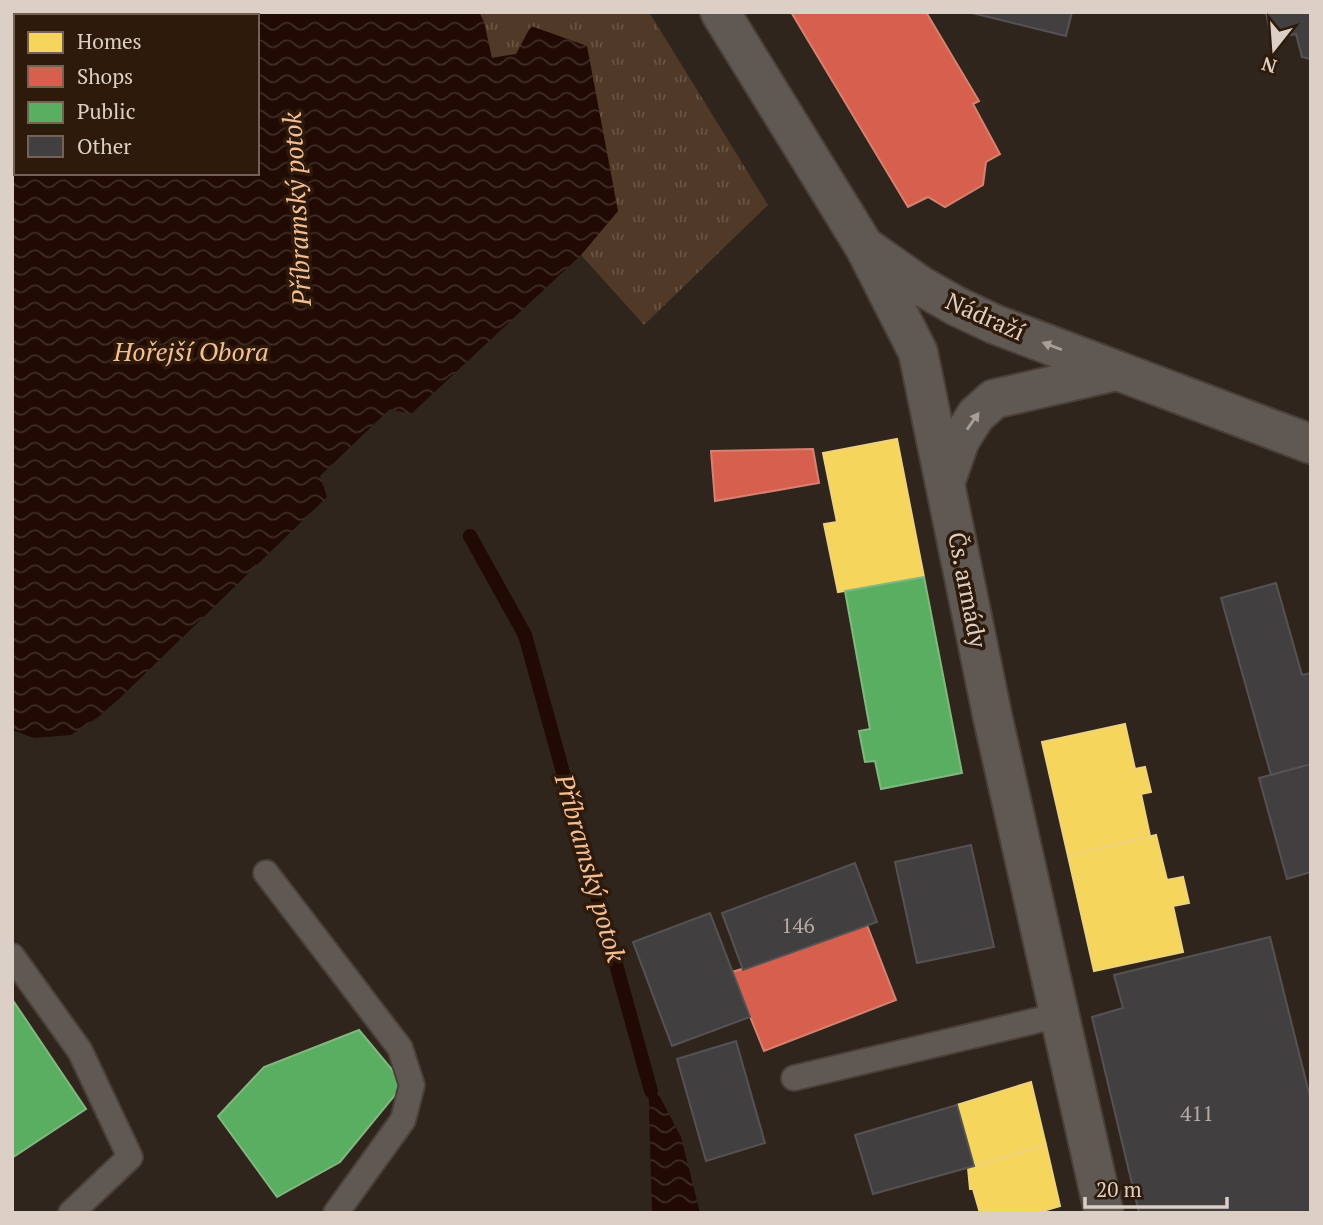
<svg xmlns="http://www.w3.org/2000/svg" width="1323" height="1225" font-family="'PT Serif',serif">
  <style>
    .park { fill: url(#park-tufts) }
    .water { fill: url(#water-waves); fill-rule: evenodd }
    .homes { fill: #f6d55c; stroke: #eed37c; stroke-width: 2 }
    .shops { fill: #d6604d; stroke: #d88171; stroke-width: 2 }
    .public { fill: #5aae61; stroke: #81b87f; stroke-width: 2 }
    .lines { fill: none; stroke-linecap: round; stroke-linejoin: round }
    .stream { stroke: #200a03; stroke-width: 14 }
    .building { fill: #423f40; stroke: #565253; stroke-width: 2 }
    .service-casing { stroke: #4a4039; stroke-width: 28 }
    .minor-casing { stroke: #4a4039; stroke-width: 42 }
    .tertiary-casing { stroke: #4a4039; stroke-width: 42 }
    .service { stroke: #605852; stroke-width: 24 }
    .minor { stroke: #605852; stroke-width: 38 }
    .tertiary { stroke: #605852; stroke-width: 38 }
    .oneway { fill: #aa9f97 }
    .labels { text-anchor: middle; stroke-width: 7; stroke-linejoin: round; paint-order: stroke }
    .number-label { font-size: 21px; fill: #b6aba4 }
    .street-label { font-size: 24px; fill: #dccfc5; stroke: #2d1a0a }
    .water-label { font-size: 26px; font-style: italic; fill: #f4be94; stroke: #2d1a0a }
  </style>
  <defs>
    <pattern id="park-tufts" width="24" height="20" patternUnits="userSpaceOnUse" patternTransform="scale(1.75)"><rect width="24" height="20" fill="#503926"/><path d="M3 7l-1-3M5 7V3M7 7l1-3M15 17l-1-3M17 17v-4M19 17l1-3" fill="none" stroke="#695544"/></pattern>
    <pattern id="water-waves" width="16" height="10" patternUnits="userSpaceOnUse" patternTransform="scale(1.75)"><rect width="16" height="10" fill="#200a03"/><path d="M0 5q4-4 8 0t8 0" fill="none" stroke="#402d26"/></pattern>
  </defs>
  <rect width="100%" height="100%" fill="#2f251c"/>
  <path class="park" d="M 479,12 L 649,12 L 768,205 L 644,325 L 581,255 L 618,210 L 516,54 L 491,58 L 484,22 Z"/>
  <path class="water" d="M 12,12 L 479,12 L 484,22 L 492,58 L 516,54 L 531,26 L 587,46 L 618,211 L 581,255 L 411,414 L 390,409 L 320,476 L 327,497 L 121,697 L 97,718 L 71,735 L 34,738 L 12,730 ZM 16,16 L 257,16 L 257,173 L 16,173 Z
    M 648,1074 L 681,1137 L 700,1213 L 652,1213 Z"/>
  <path class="homes" d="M 897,439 L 924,577 L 838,592 L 824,524 L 837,522 L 823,453 Z
    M 1125,724 L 1135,769 L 1145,767 L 1151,792 L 1141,794 L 1150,836 L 1068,856 L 1042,742 Z
    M 1156,835 L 1167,880 L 1183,877 L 1189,903 L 1173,906 L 1183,952 L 1094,971 L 1068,856 Z
    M 1031,1082 L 1046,1145 L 974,1166 L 957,1105 Z
    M 1046,1145 L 1060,1206 L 1036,1213 L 980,1213 L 973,1189 L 970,1189 L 968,1168 Z"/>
  <path class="shops" d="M 791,12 L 926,12 L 979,101 L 973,104 L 1000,154 L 986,162 L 983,185 L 945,207 L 928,197 L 908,207 Z
    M 813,449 L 819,483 L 715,501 L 711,451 Z
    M 867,925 L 896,1000 L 764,1051 L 732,972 L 742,969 L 743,970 Z"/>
  <path class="public" d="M 924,577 L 962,773 L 881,789 L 875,761 L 865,762 L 859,731 L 870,729 L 845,591 Z
    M 12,999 L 86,1109 L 12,1158 Z
    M 359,1030 L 404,1084 L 340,1162 L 277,1197 L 218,1116 L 264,1067 Z"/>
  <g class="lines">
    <path class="stream" d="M 470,536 L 525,635 L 651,1091"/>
  </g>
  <path class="building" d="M 968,12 L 1072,12 L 1066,36 Z
    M 1266,12 L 1311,12 L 1311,59 L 1302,57 L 1296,34 L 1271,39 Z
    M 1276,583 L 1302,675 L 1311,673 L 1311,764 L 1271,775 L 1221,598 Z
    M 1311,764 L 1311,872 L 1287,879 L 1259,778 Z
    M 971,845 L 994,947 L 917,963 L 895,862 Z
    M 855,863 L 877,922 L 743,970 L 722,913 Z
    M 710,913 L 750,1017 L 672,1046 L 633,942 Z
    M 1270,937 L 1311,1101 L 1311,1213 L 1139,1213 L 1092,1017 L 1123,1008 L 1114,975 Z
    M 736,1041 L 765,1143 L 706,1161 L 677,1059 Z
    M 957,1105 L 974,1166 L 873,1194 L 855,1135 Z"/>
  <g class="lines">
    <defs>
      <path id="service" d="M 266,873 L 400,1048 L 412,1085 L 403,1120 L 336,1213
        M 12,956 L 80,1051 L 130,1157 L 71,1213
        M 794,1078 L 1060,1015"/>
      <path id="minor" d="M 864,246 L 921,286 L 956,306 L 994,324 L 1311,444
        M 945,483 L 960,440 L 976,415 L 994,399 L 1116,371"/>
      <path id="tertiary" d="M 720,12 L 864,246 L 918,352 L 993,719 L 1104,1213"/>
    </defs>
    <use href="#service" class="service-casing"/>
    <use href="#minor" class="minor-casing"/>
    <use href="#tertiary" class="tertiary-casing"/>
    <use href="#service" class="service"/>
    <use href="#minor" class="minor"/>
    <use href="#tertiary" class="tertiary"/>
  </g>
  <defs><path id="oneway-solid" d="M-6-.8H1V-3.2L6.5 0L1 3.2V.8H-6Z" transform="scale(1.75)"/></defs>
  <g class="oneway">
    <use href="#oneway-solid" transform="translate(1052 346) rotate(-159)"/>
    <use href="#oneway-solid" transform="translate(973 421) rotate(-55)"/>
  </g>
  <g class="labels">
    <g class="number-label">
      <text x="798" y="933">146</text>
      <text x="1197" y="1121">411</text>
    </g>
    <g class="street-label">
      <text transform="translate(985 317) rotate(24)" y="8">Nádraží</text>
      <text transform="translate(967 590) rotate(79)" y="8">Čs. armády</text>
    </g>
    <g class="water-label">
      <text transform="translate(297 209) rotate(-93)" y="9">Příbramský potok</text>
      <text x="191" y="361">Hořejší Obora</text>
      <text transform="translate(590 868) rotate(74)" y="9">Příbramský potok</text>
    </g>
  </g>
  <rect width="1323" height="1225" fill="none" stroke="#dccfc5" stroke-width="28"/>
  <rect x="14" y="14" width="245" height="161" fill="#2d1a0a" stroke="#736255" stroke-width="2"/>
  <rect x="28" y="32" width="35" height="21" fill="#f6d55c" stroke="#736255" stroke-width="2"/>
  <text x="77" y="49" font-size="21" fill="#dccfc5">Homes</text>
  <rect x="28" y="66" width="35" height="21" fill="#d6604d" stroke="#736255" stroke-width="2"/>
  <text x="77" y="84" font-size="21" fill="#dccfc5">Shops</text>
  <rect x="28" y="102" width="35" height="21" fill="#5aae61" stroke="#736255" stroke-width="2"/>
  <text x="77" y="119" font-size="21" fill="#dccfc5">Public</text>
  <rect x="28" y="136" width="35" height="21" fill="#423f40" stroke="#736255" stroke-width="2"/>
  <text x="77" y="154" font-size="21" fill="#dccfc5">Other</text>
  <g transform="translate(1274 49) rotate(197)" stroke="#2d1a0a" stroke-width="5" paint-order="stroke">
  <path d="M0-5L12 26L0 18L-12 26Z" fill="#dccfc5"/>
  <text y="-10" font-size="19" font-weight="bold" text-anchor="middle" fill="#dccfc5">N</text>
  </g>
  <path d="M1085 1197v10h142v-10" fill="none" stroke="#dccfc5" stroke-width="3.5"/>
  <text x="1096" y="1197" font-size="21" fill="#dccfc5" stroke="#2d1a0a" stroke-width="5" paint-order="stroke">20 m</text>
</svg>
